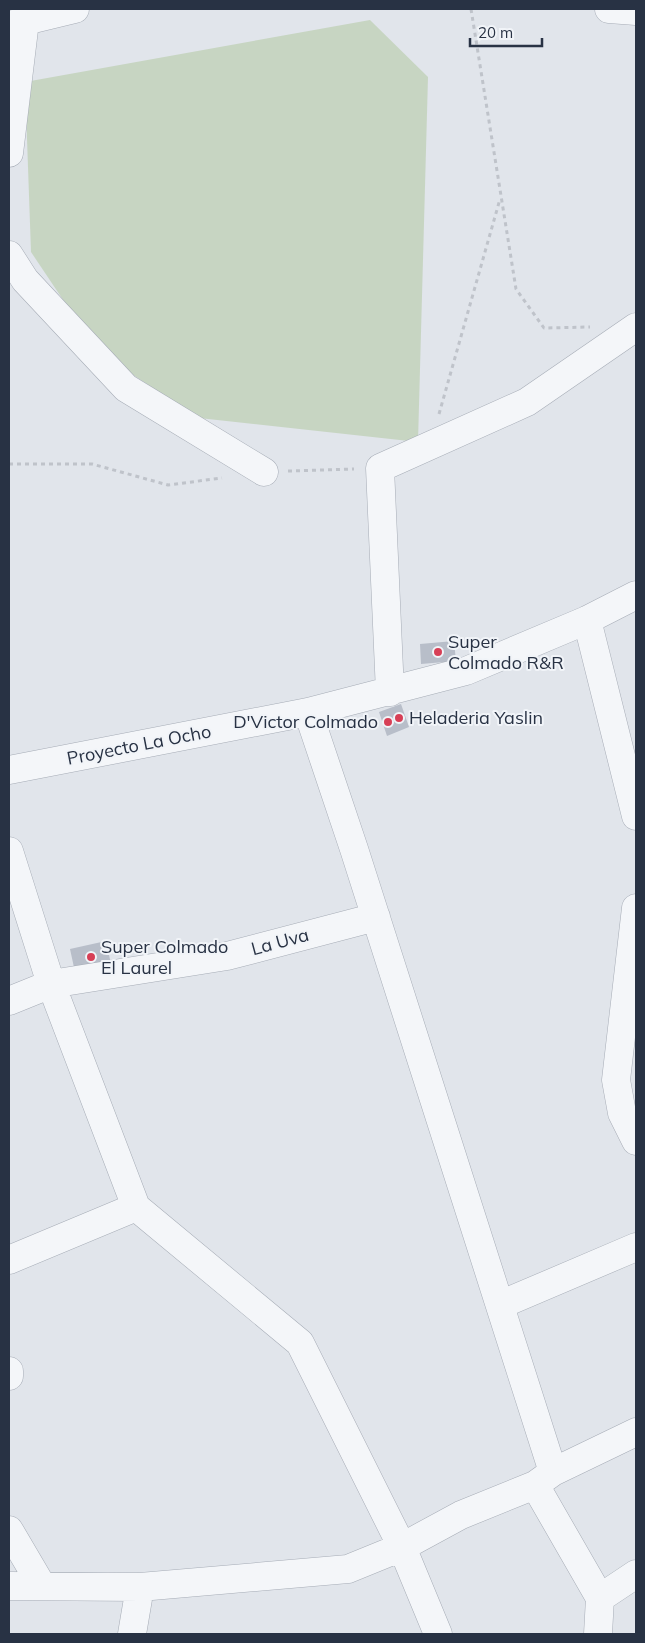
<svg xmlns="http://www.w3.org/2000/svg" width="645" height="1643" font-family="Mulish,sans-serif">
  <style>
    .green { fill: #c7d5c2 }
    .building { fill: #b8bec9 }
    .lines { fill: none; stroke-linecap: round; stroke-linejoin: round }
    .street-casing { stroke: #a6acb6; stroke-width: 29 }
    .path { stroke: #bfc3ca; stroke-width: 3; stroke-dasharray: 4 4; stroke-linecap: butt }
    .street { stroke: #f4f6f9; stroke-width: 28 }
    .poi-dot { fill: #d73f56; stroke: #f1f4f8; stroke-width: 2 }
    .labels { text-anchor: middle; stroke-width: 4; stroke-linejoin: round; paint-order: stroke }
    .poi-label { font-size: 18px; fill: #283244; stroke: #f1f4f8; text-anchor: start }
    .street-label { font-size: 18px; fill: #283244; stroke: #f1f4f8 }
  </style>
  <rect width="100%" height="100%" fill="#e1e5eb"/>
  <path class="green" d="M 370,20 L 428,77 L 418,442 L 199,418 L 98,352 L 31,252 L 25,82 Z"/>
  <path class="building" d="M 454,641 L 456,661 L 421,664 L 420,644 Z
    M 401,704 L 409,727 L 387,736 L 379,712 Z
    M 106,941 L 111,964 L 75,972 L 70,949 Z"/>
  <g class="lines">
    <defs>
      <path id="street" d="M 609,9 L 636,11
        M 9,25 L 75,9
        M 9,153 L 25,21
        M 9,255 L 25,280 L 126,388 L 264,472
        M 587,620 L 636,816
        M 390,692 L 380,468 L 527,402 L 636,327
        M 308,712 L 354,849 L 553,1472
        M 9,770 L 308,712 L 466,671 L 587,620 L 636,595
        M 9,851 L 51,984 L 136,1207 L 300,1343 L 402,1547 L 438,1634
        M 636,908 L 616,1080 L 622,1113 L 636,1141
        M 9,1001 L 51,984 L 227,956 L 376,917
        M 9,1260 L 136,1207
        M 500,1305 L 636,1247
        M 9,1371 L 9,1376
        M 535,1485 L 600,1598
        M 9,1530 L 42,1586
        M 9,1586 L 140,1587 L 348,1569 L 402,1547 L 461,1515 L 535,1485 L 553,1472 L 636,1432
        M 132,1634 L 140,1587
        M 598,1634 L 600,1598 L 636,1574"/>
    </defs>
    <use href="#street" class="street-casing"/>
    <path class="path" d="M 471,9 L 516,289 L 544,328 L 590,327
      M 439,414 L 500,199
      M 9,464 L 92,464 L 168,485 L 222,478
      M 288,471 L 354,469"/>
    <use href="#street" class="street"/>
  </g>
  <g class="poi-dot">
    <circle cx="438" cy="652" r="5"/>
    <circle cx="399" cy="718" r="5"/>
    <circle cx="388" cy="722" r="5"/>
    <circle cx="91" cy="957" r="5"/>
  </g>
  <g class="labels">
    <g class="poi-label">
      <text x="448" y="648">Super<tspan x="448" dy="21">Colmado R&amp;R</tspan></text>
      <text x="409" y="724">Heladeria Yaslin</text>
      <text x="378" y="728" text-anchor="end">D'Victor Colmado</text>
      <text x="101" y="953">Super Colmado<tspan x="101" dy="21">El Laurel</tspan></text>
    </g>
    <g class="street-label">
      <text transform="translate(139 745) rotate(-11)" y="6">Proyecto La Ocho</text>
      <text transform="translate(280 942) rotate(-15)" y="6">La Uva</text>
    </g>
  </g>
  <rect width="645" height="1643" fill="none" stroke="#283244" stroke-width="20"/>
  <path d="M470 38v8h72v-8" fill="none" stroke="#283244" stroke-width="2.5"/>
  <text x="478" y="38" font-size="15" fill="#283244" stroke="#f1f4f8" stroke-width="4" paint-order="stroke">20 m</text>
</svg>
